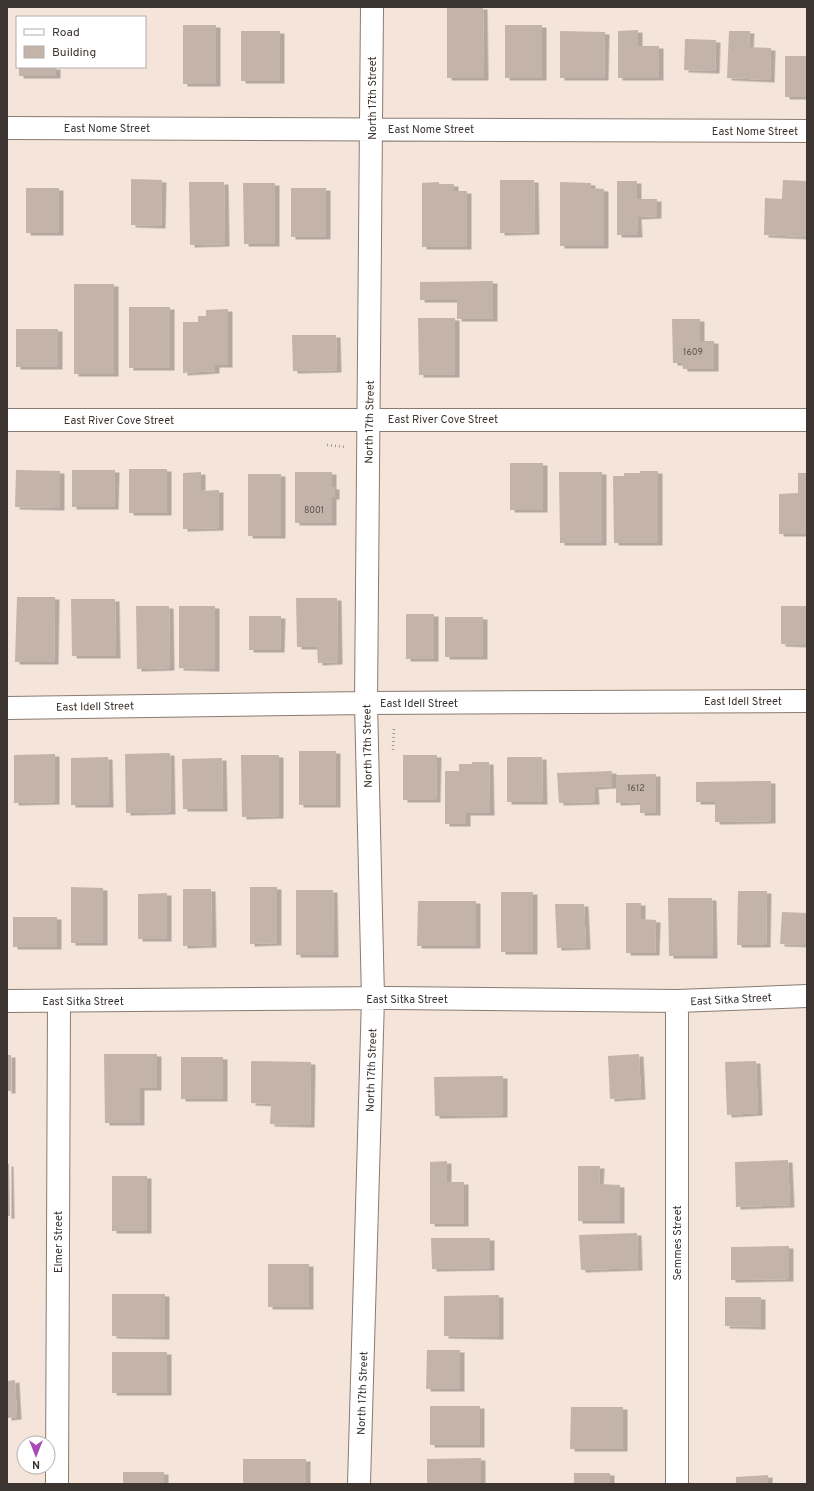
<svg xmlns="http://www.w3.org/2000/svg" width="814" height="1491" font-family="Overpass,sans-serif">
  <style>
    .building { fill: #c3b3a8; filter: url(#shadow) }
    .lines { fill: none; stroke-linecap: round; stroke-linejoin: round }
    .street-casing { stroke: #8a7b71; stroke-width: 24 }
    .path { stroke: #9f938b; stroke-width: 2.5; stroke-dasharray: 1 3; stroke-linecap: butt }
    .street { stroke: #fff; stroke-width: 22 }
    .labels { text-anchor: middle; stroke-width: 3; stroke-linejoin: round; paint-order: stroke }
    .number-label { font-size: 9px; fill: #5d544e }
    .street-label { font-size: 11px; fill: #3b3430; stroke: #fff }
  </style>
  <defs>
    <filter id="shadow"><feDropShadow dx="4.5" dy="2.5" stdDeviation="0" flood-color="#0004"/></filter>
  </defs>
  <rect width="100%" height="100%" fill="#f5e4d9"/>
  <path class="building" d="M 447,7 L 483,7 L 484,78 L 447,78 Z
    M 183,25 L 216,25 L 216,84 L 183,84 Z
    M 505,25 L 542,25 L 542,78 L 505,78 Z
    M 638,30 L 638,46 L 659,46 L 659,78 L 618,78 L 618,31 Z
    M 241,31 L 280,31 L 280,81 L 241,81 Z
    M 560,31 L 605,32 L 604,78 L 560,78 Z
    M 729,31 L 750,31 L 749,47 L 771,48 L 770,80 L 727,78 Z
    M 685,39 L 716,40 L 715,71 L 684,70 Z
    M 785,56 L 807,56 L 807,97 L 785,97 Z
    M 19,67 L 56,67 L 56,76 L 19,76 Z
    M 131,179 L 162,180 L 161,226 L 131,225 Z
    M 500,180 L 534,180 L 535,232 L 500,233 Z
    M 783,180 L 807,181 L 807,237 L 764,235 L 765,198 L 782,199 Z
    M 617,181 L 637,181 L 637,199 L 657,199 L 657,216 L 637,217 L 638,235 L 617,235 Z
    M 189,182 L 224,182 L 225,244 L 190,245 Z
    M 439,182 L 439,184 L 454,184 L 454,191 L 467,191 L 467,247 L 422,247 L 422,183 Z
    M 560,182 L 591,183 L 591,188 L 604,189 L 604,246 L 560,246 Z
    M 243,183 L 275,183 L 275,244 L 244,244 Z
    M 26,188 L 59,188 L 59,233 L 26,233 Z
    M 291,188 L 326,188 L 326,237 L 291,237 Z
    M 493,281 L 493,319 L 457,319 L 457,300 L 420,300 L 420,282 Z
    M 74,284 L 114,284 L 114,374 L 74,374 Z
    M 129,307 L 170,307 L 170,368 L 129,368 Z
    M 228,309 L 228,365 L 215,365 L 215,371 L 183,373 L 183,322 L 198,322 L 198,316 L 206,316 L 206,310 Z
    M 418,318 L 455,318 L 455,375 L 419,375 Z
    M 672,319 L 700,319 L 700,341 L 714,341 L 714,369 L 683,369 L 682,363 L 673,363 Z
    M 16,329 L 58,329 L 58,367 L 16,367 Z
    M 292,335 L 336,335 L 337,370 L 293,371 Z
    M 510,463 L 543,463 L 543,510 L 510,510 Z
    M 129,469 L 167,469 L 167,513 L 129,513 Z
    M 16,470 L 60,471 L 60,508 L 15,507 Z
    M 72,470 L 115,470 L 114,507 L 72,507 Z
    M 640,471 L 658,471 L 658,543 L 614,543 L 613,476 L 624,476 L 624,473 L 640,473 Z
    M 201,472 L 201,491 L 219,490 L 219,528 L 183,529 L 183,473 Z
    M 295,472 L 332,472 L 332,487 L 335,487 L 335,497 L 332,497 L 332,523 L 295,523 Z
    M 559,472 L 602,472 L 602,543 L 560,543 Z
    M 798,473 L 807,473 L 807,534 L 779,534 L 779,494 L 798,493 Z
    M 248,474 L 281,474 L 281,536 L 248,536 Z
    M 17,597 L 55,597 L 54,662 L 15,662 Z
    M 296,598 L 337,598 L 338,662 L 318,663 L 317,647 L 297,647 Z
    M 71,599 L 115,599 L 116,656 L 72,656 Z
    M 136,606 L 169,606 L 170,668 L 137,669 Z
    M 179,606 L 215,606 L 215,669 L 179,668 Z
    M 781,606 L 807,606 L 807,645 L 781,644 Z
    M 406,614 L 434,614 L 434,659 L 406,659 Z
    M 249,616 L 281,616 L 280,650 L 249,650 Z
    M 445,617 L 483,617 L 483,657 L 445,657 Z
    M 299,751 L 336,751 L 336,805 L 299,805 Z
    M 170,753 L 171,812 L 126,813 L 125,754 Z
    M 55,754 L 55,802 L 14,803 L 14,755 Z
    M 241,755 L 279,755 L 279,816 L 242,817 Z
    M 403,755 L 437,755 L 436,800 L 403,800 Z
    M 108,757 L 109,805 L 71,805 L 71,758 Z
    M 507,757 L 542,757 L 543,802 L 507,802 Z
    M 222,758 L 223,809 L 183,809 L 182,759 Z
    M 472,762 L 489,762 L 490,813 L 466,813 L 466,824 L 445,824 L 445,771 L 459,771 L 459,764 L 472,764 Z
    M 612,771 L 612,786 L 594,787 L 595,802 L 559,803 L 557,773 Z
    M 656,774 L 656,813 L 640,813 L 640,802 L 616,803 L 616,775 Z
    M 771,781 L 771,821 L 715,822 L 715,802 L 696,802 L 696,782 Z
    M 71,887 L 103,888 L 103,943 L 71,943 Z
    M 250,887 L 277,887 L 277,943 L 250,944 Z
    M 183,889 L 211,889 L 212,945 L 183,946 Z
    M 296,890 L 333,890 L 334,955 L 296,955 Z
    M 738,891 L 767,891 L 766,945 L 737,945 Z
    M 501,892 L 533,892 L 533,952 L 501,952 Z
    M 167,893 L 167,939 L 138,939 L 138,894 Z
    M 668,898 L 712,898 L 713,956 L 669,956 Z
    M 418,901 L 476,901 L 476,946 L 417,946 Z
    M 626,903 L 641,903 L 641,919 L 656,920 L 655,953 L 626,953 Z
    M 555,904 L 584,904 L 586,947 L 557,948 Z
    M 782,912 L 807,913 L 807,945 L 780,944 Z
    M 13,917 L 57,917 L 57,947 L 13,947 Z
    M 104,1054 L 157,1054 L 157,1088 L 140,1088 L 140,1123 L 105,1123 Z
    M 639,1054 L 641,1097 L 610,1099 L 608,1056 Z
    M 7,1055 L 11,1055 L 11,1091 L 7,1091 Z
    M 181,1057 L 223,1057 L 223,1099 L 181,1099 Z
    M 251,1061 L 311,1062 L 310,1125 L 270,1124 L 271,1104 L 251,1103 Z
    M 756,1061 L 758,1113 L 727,1115 L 725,1062 Z
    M 503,1076 L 503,1115 L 435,1116 L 434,1077 Z
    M 788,1160 L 790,1205 L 736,1207 L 735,1162 Z
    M 447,1161 L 447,1182 L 464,1182 L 464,1224 L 430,1224 L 430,1162 Z
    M 7,1164 L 9,1164 L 10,1216 L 7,1216 Z
    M 578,1166 L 600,1166 L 599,1184 L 620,1185 L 620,1221 L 578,1221 Z
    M 112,1176 L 147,1176 L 147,1231 L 112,1231 Z
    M 637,1233 L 638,1268 L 581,1270 L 579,1235 Z
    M 431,1238 L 490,1238 L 490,1268 L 432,1269 Z
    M 789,1246 L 789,1279 L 731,1280 L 731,1247 Z
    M 268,1264 L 309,1264 L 309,1307 L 268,1307 Z
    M 112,1294 L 165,1294 L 165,1337 L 112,1336 Z
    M 499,1295 L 499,1337 L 444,1336 L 444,1296 Z
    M 725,1297 L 761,1297 L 761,1327 L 725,1326 Z
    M 427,1350 L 460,1350 L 460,1389 L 426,1389 Z
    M 112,1352 L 167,1352 L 167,1393 L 112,1393 Z
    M 15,1380 L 17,1417 L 7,1418 L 7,1381 Z
    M 430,1406 L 480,1406 L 480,1445 L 430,1445 Z
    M 571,1407 L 623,1407 L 623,1449 L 570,1449 Z
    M 481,1458 L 481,1484 L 427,1484 L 427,1459 Z
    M 243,1459 L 306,1459 L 306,1484 L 243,1484 Z
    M 123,1472 L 164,1472 L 164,1484 L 123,1484 Z
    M 574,1473 L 610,1473 L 610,1484 L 574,1484 Z
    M 768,1475 L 768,1484 L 736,1484 L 736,1477 Z"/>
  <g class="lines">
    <defs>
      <path id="street" d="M 7,128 L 807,131
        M 7,420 L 807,420
        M 7,708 L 366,703 L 807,701
        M 7,1001 L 391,998 L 677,1001 L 807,996
        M 677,1001 L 677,1484
        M 57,1484 L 59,1001
        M 359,1484 L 373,998 L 366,703 L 372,7"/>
    </defs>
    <use href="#street" class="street-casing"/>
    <path class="path" d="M 327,445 L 346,447
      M 393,750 L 394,727"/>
    <use href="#street" class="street"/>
  </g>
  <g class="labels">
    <g class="number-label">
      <text x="693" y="355">1609</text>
      <text x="314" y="513">8001</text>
      <text x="636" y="791">1612</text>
    </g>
    <g class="street-label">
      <text transform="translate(372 98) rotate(-90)" y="4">North 17th Street</text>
      <text x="107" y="132">East Nome Street</text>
      <text x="431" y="133">East Nome Street</text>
      <text x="755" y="135">East Nome Street</text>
      <text x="443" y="423">East River Cove Street</text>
      <text x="119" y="424">East River Cove Street</text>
      <text transform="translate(369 422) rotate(-89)" y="4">North 17th Street</text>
      <text x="743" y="705">East Idell Street</text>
      <text x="419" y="707">East Idell Street</text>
      <text transform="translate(95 706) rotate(-1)" y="4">East Idell Street</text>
      <text transform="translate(367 746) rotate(-91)" y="4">North 17th Street</text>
      <text x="407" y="1003">East Sitka Street</text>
      <text transform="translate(731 999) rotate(-3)" y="4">East Sitka Street</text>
      <text x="83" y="1005">East Sitka Street</text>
      <text transform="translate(371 1070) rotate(-88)" y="4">North 17th Street</text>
      <text transform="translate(58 1242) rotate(-90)" y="4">Elmer Street</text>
      <text transform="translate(677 1243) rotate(-90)" y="4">Semmes Street</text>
      <text transform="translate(362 1393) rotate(-88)" y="4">North 17th Street</text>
    </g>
  </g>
  <rect width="814" height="1491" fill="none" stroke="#3b3430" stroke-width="16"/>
  <rect x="16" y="16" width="130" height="52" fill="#ffffff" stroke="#b1aeac"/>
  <rect x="24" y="29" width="20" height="6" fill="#ffffff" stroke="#b1aeac"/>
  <text x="52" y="36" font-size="12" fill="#3b3430">Road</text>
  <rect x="24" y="46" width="20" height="12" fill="#c3b3a8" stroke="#b1aeac"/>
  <text x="52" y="56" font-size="12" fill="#3b3430">Building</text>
  <g transform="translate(36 1455) rotate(180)"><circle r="19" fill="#ffffff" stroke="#b1aeac"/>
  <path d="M0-3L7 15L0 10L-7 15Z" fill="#a64bb6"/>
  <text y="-6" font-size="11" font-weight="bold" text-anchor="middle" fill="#3b3430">N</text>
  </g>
</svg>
